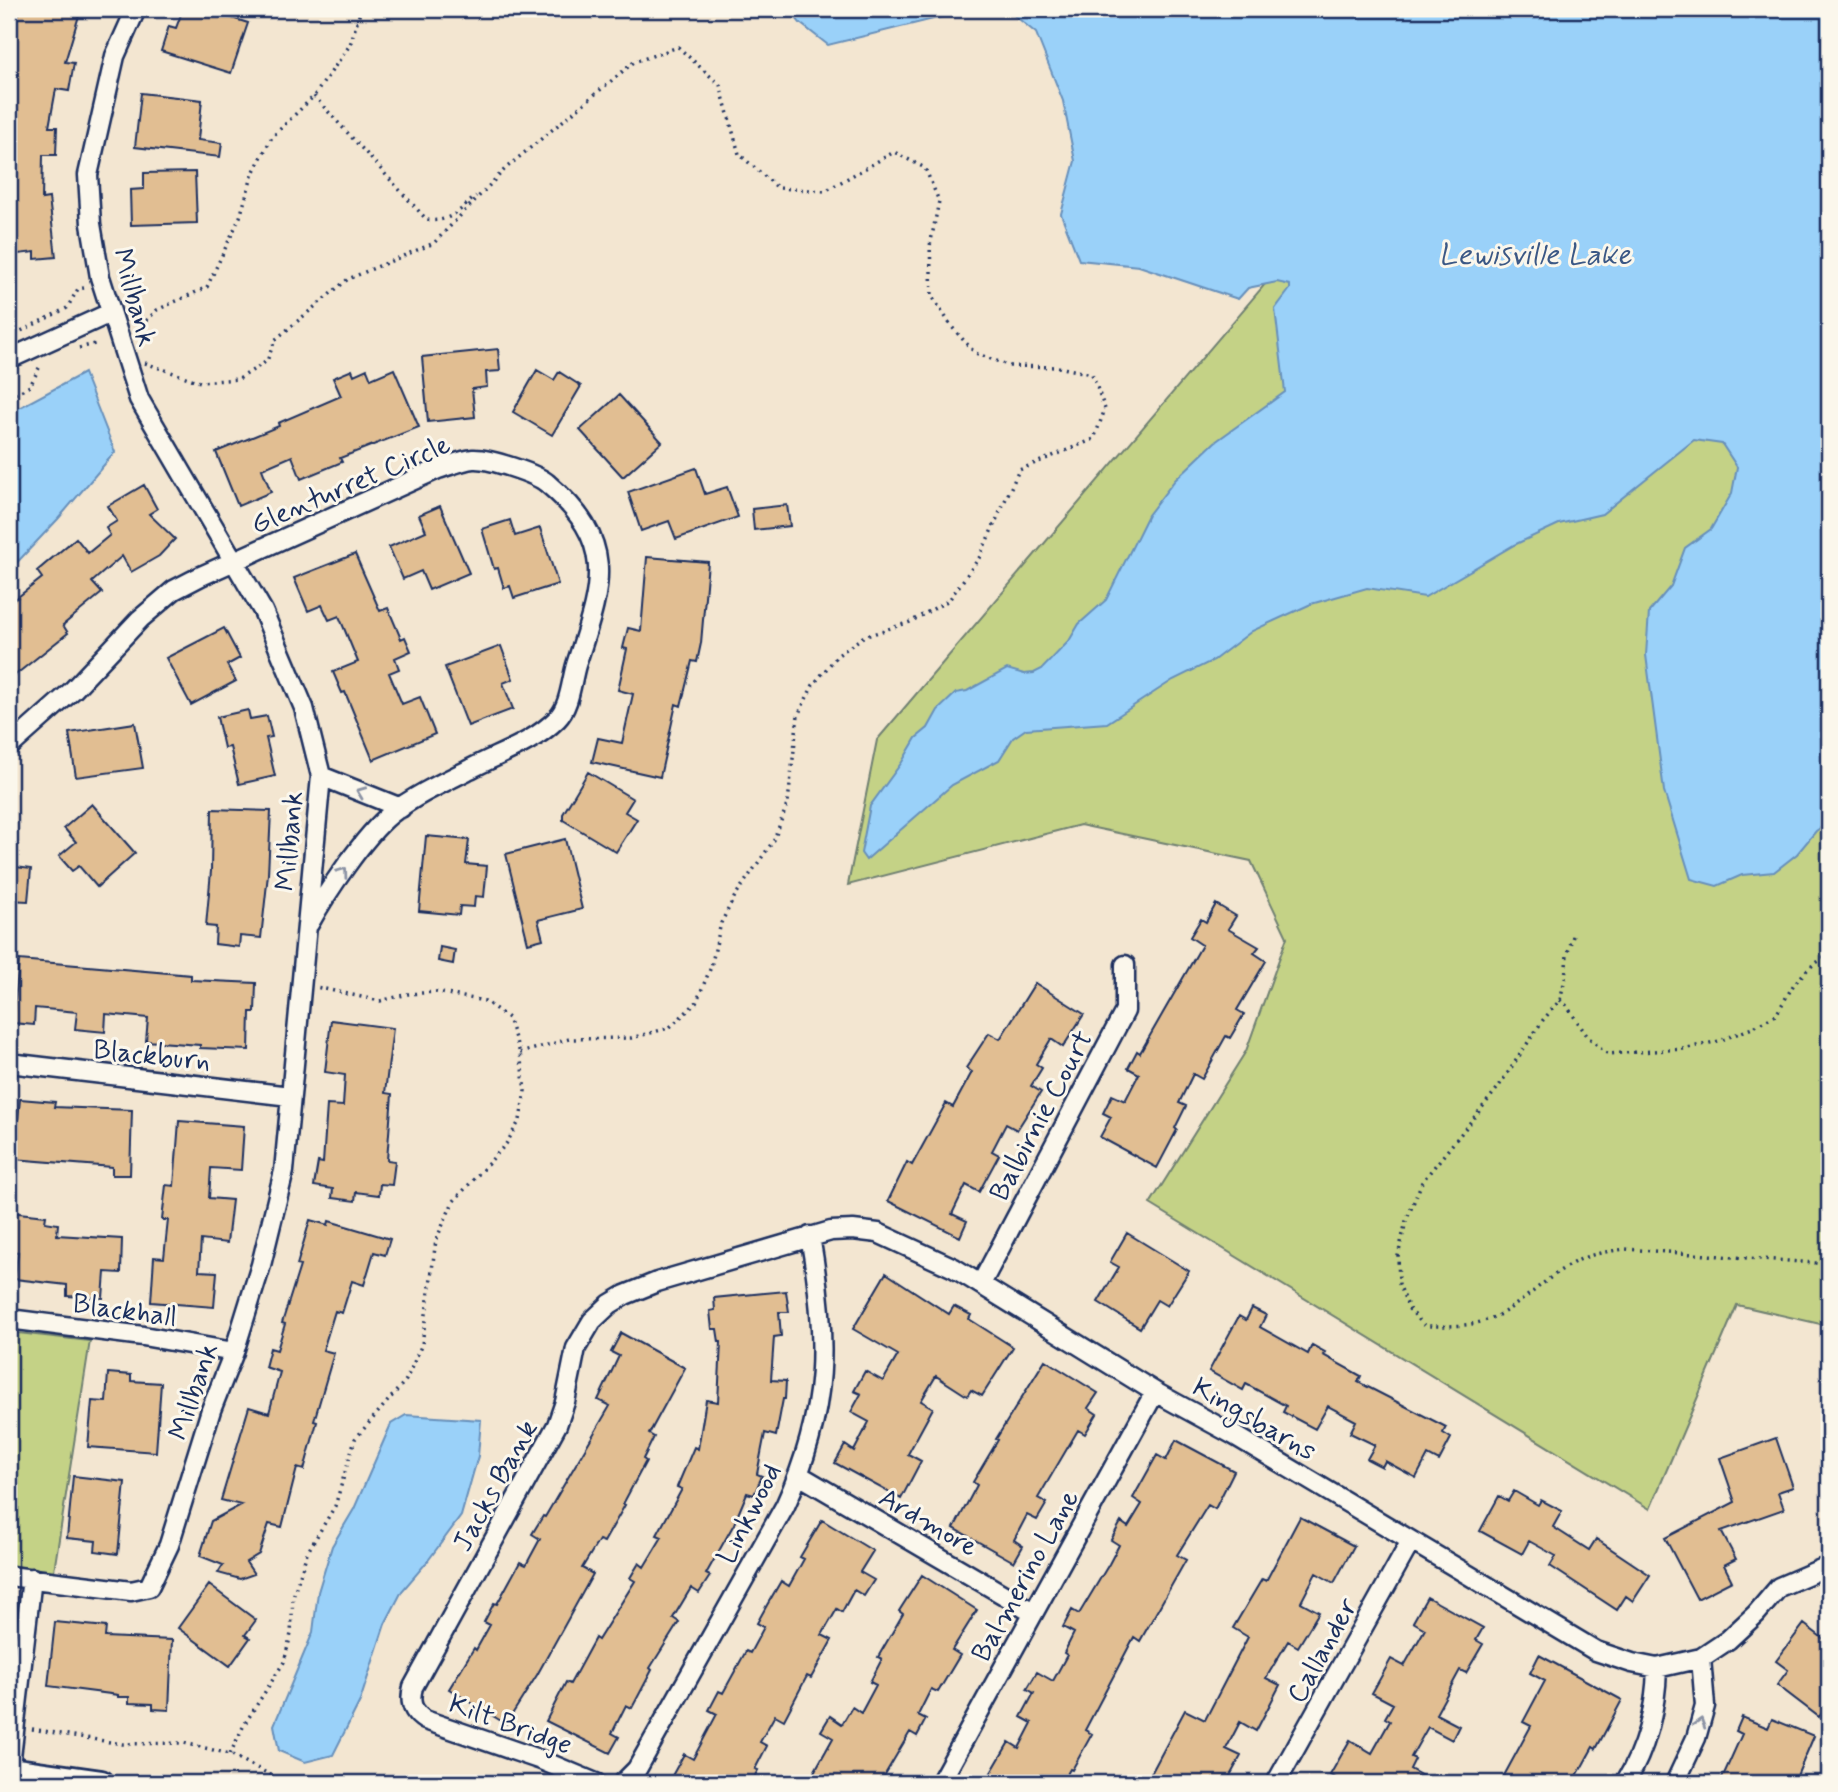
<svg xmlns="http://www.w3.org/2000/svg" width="1838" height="1792" font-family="Mynerve,sans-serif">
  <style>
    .green { fill: #c4d286; stroke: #708072; stroke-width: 2 }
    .water { fill: #9ad1f9; stroke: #6790bb; stroke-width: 2 }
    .building { fill: #e1be92; stroke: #1b2f5e; stroke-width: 2 }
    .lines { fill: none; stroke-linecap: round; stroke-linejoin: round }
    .minor-casing { stroke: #1b2f5e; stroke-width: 23 }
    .secondary-casing { stroke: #1b2f5e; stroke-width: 30 }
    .path { stroke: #1b2f5e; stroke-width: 3.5; stroke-dasharray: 2 5; stroke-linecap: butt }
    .minor { stroke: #fbf7ec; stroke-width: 18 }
    .secondary { stroke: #fbf7ec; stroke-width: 24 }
    .oneway { stroke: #8b93a5 }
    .labels { text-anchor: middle; stroke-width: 6; stroke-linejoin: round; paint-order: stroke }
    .street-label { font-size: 28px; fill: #1b2f5e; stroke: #fbf7ec }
    .water-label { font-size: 30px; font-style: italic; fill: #3b5885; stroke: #fbf7ec }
  </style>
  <rect width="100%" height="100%" fill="#f3e6d1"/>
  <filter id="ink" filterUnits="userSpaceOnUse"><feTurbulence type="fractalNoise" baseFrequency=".0143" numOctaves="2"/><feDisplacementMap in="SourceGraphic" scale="14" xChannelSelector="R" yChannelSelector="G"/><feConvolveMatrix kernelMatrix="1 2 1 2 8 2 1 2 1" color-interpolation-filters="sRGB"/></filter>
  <g filter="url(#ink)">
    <path class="green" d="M 1829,55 L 1829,1326 L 1737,1305 L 1650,1509 L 1150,1204 L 1246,1051 L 1287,937 L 1251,861 L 1080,825 L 848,885 L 877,740 L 1426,95 Z
      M 9,1332 L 90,1341 L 54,1571 L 9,1565 Z"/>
    <path class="water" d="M 789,9 L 974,9 L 828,45 L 800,23 Z
      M 974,9 L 1829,9 L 1829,822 L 1816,831 L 1797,854 L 1774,872 L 1742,875 L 1717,886 L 1691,879 L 1664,791 L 1646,655 L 1649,612 L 1671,586 L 1685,548 L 1711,529 L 1732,493 L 1737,467 L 1722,444 L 1694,440 L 1602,514 L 1559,524 L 1514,545 L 1425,597 L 1367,588 L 1311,604 L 1252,631 L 1214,660 L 1173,680 L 1107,723 L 1026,729 L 1013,738 L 999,760 L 952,785 L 866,860 L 861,853 L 870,806 L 902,762 L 916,738 L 928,728 L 938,710 L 956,693 L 967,691 L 1007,669 L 1024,674 L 1034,673 L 1042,669 L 1069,641 L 1079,624 L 1106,600 L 1148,515 L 1175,480 L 1215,442 L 1285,392 L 1275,309 L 1290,289 L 1290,285 L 1277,282 L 1248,288 L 1238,299 L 1139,266 L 1079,260 L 1061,214 L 1075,161 L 1063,101 L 1036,33 L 1009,11 Z
      M 84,373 L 115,452 L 58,519 L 9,571 L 9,413 Z
      M 406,1415 L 481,1420 L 478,1456 L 461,1516 L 427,1562 L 402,1591 L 385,1624 L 360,1701 L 333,1755 L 305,1762 L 279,1751 L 274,1725 L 313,1632 L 318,1592 L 332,1546 L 354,1509 L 391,1424 Z"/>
    <path class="building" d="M 20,9 L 81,9 L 65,62 L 74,63 L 69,91 L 56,89 L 49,127 L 57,127 L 56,155 L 43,155 L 42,199 L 49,198 L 56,257 L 35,259 L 35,252 L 9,255 L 9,46 Z
      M 183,9 L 203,9 L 248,23 L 231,73 L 161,51 L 169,26 L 176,28 Z
      M 141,93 L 202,100 L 198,140 L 222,143 L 220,157 L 135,147 Z
      M 195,172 L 197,223 L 131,225 L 130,190 L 144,189 L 144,173 Z
      M 498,349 L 500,371 L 486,372 L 487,387 L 472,389 L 475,417 L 428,422 L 422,357 Z
      M 367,369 L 371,379 L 394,369 L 419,427 L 340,458 L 342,462 L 301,479 L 292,456 L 262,469 L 271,492 L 238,506 L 216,452 L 279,426 L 278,423 L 341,396 L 333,378 L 352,370 L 354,375 Z
      M 537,370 L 554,380 L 559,372 L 581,386 L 552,435 L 513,412 Z
      M 619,395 L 662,442 L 623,477 L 580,430 Z
      M 696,468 L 705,494 L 727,487 L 738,517 L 676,539 L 669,521 L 641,531 L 628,492 Z
      M 144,485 L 157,509 L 149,514 L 175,539 L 159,556 L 131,572 L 122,556 L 92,582 L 102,593 L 63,625 L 68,633 L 9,680 L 9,604 L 42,578 L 37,571 L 76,538 L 88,553 L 110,535 L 106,528 L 117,521 L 108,506 Z
      M 787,505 L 790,526 L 754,530 L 752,509 Z
      M 440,506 L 469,573 L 429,590 L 421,571 L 403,579 L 389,547 L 426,531 L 419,515 Z
      M 510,520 L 515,536 L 540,528 L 558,584 L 514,598 L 510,586 L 504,588 L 498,568 L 494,569 L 482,529 Z
      M 355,554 L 380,611 L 388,608 L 401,639 L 405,637 L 411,651 L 395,658 L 399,669 L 389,673 L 402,704 L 420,697 L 435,734 L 373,760 L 345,692 L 342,693 L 333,672 L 358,662 L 339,616 L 329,620 L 322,605 L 308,611 L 294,578 Z
      M 647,557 L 708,562 L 701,643 L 697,662 L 692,661 L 681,706 L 676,704 L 660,777 L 592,762 L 598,738 L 622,743 L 633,694 L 618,690 L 627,649 L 623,648 L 628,628 L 641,631 Z
      M 224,628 L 240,658 L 227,665 L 236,681 L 191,705 L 166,658 Z
      M 501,646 L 513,679 L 503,683 L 513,709 L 468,726 L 445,667 Z
      M 248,710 L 250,719 L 267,716 L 272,737 L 266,738 L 275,776 L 239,784 L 230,747 L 224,748 L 217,717 Z
      M 135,723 L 143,768 L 76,777 L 69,733 Z
      M 588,772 L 633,799 L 625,812 L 637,819 L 616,852 L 563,820 L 563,814 Z
      M 92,804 L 135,853 L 97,887 L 79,866 L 72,871 L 59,856 L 76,842 L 64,828 Z
      M 212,809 L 271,811 L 268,874 L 261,938 L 240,936 L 239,947 L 215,944 L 216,927 L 206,926 L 211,871 Z
      M 426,836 L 469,840 L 466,864 L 487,866 L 484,897 L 475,896 L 474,907 L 460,906 L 459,915 L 419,911 Z
      M 565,839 L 582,909 L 538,920 L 543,939 L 528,943 L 506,854 Z
      M 9,866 L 31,869 L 28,901 L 9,900 Z
      M 1216,904 L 1236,916 L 1228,929 L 1259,947 L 1254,953 L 1266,961 L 1237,1010 L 1244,1014 L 1230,1038 L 1226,1036 L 1202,1079 L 1193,1074 L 1179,1103 L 1186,1106 L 1175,1128 L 1177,1130 L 1157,1168 L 1100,1137 L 1111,1117 L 1103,1113 L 1112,1095 L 1125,1101 L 1139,1074 L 1128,1068 L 1137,1051 L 1140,1053 L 1202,945 L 1190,937 L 1201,919 L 1206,922 Z
      M 440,947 L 455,950 L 453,964 L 438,961 Z
      M 19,960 L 191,975 L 191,980 L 256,983 L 255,1012 L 250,1012 L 249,1050 L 200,1048 L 200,1045 L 146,1041 L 148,1018 L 106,1014 L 105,1032 L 75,1029 L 77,1012 L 35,1008 L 34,1025 L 13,1023 Z
      M 1035,983 L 1084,1014 L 1063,1047 L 1051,1039 L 1036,1064 L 1042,1068 L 1031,1086 L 1041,1092 L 1017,1130 L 1006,1124 L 992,1151 L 999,1155 L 979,1192 L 966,1185 L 952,1214 L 967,1221 L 960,1237 L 888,1201 L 907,1162 L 912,1165 L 946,1103 L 953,1107 L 972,1072 L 966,1068 L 989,1033 L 1000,1039 Z
      M 331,1020 L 393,1028 L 385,1093 L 392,1094 L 387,1160 L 395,1161 L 392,1185 L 380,1184 L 379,1195 L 356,1192 L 355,1201 L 332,1198 L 333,1189 L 314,1186 L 318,1162 L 323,1163 L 327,1105 L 343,1106 L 345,1075 L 325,1072 Z
      M 20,1099 L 55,1102 L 54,1107 L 132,1110 L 130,1175 L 112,1175 L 112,1167 L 14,1159 Z
      M 179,1121 L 244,1126 L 241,1170 L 211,1168 L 209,1198 L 232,1200 L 227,1243 L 201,1240 L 199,1271 L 217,1272 L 214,1307 L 151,1302 L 154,1257 L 164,1258 L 168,1220 L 162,1220 L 166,1185 L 174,1186 Z
      M 9,1212 L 46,1216 L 45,1222 L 58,1224 L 57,1235 L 122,1239 L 121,1273 L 105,1272 L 103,1298 L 67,1296 L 67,1285 L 15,1279 L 18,1252 L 9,1251 Z
      M 310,1220 L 328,1225 L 329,1221 L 390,1239 L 385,1255 L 374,1252 L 364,1285 L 352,1281 L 342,1313 L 335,1311 L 323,1350 L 334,1353 L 314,1421 L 317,1422 L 304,1470 L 297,1468 L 282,1527 L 269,1524 L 259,1554 L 246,1562 L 254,1574 L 240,1579 L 218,1573 L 223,1565 L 200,1556 L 211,1521 L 241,1505 L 221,1500 L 249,1407 L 269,1413 L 280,1372 L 265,1367 L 270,1348 L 277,1350 L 285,1324 L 282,1323 L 300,1266 L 297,1265 Z
      M 1127,1233 L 1189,1271 L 1167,1306 L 1157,1300 L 1140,1328 L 1098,1302 L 1119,1267 L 1110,1262 Z
      M 886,1273 L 949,1314 L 954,1306 L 971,1315 L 969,1319 L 1013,1347 L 982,1396 L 971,1390 L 967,1396 L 936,1376 L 921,1401 L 933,1408 L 908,1454 L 921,1461 L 901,1499 L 835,1463 L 845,1445 L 854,1451 L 869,1422 L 851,1412 L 861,1394 L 854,1391 L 865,1371 L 883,1381 L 898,1355 L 853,1329 Z
      M 786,1291 L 789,1312 L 779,1312 L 781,1336 L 774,1337 L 771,1380 L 786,1381 L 785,1399 L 783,1399 L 776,1436 L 765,1433 L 757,1474 L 762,1476 L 754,1495 L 747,1493 L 734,1524 L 706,1574 L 710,1576 L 699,1593 L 691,1588 L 673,1618 L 679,1622 L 650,1668 L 652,1670 L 632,1708 L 626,1705 L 612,1733 L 619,1737 L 610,1753 L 546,1721 L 566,1682 L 570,1684 L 595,1638 L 598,1640 L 635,1581 L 630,1578 L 639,1563 L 644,1567 L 662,1537 L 657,1535 L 682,1489 L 677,1487 L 694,1447 L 698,1449 L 706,1400 L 718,1402 L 721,1342 L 719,1342 L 717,1329 L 712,1329 L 710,1311 L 715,1310 L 714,1298 Z
      M 1252,1308 L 1266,1315 L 1260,1327 L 1308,1354 L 1312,1345 L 1325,1352 L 1323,1355 L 1361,1376 L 1358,1382 L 1446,1427 L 1443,1433 L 1451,1438 L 1439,1461 L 1428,1455 L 1416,1478 L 1385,1461 L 1382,1467 L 1367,1459 L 1375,1445 L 1350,1433 L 1356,1421 L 1328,1406 L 1315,1429 L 1283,1412 L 1286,1406 L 1246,1384 L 1243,1390 L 1209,1371 L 1239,1316 L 1246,1320 Z
      M 621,1333 L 685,1368 L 649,1434 L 654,1437 L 643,1459 L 646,1461 L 623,1504 L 625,1505 L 604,1542 L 599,1540 L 582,1568 L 593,1574 L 537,1675 L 506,1724 L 449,1689 L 474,1648 L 476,1650 L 490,1625 L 484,1622 L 494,1603 L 497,1604 L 520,1562 L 526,1565 L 540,1539 L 532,1534 L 543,1516 L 545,1517 L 610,1406 L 598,1400 L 619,1356 L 611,1352 Z
      M 1045,1360 L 1098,1393 L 1088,1408 L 1097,1414 L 1085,1434 L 1078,1430 L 1038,1498 L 1047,1503 L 1037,1520 L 1027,1515 L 1014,1540 L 1023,1546 L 1014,1562 L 954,1528 L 977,1485 L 973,1482 L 998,1440 L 996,1439 Z
      M 108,1373 L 131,1375 L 131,1381 L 161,1383 L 156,1452 L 88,1447 L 92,1401 L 106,1402 Z
      M 1776,1438 L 1793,1487 L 1778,1492 L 1784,1509 L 1721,1531 L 1736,1559 L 1724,1565 L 1732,1581 L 1697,1599 L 1665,1538 L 1735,1502 L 1720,1458 Z
      M 1176,1440 L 1234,1471 L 1215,1509 L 1208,1505 L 1177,1555 L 1186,1560 L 1140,1641 L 1134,1637 L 1085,1730 L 1092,1734 L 1072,1770 L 1070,1769 L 1062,1783 L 985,1783 L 1009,1742 L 1019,1748 L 1032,1723 L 1021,1717 L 1034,1693 L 1027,1689 L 1037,1672 L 1053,1681 L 1067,1655 L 1064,1653 L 1074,1633 L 1063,1627 L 1072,1610 L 1079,1614 L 1109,1564 L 1119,1545 L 1111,1540 L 1121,1522 L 1128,1527 L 1142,1504 L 1133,1498 L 1157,1455 L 1166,1460 Z
      M 73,1476 L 125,1482 L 118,1554 L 95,1551 L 96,1541 L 67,1538 Z
      M 1514,1491 L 1538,1505 L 1541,1500 L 1562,1511 L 1553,1527 L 1589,1550 L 1596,1539 L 1650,1575 L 1633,1601 L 1626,1596 L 1617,1610 L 1550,1566 L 1556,1556 L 1529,1541 L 1522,1554 L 1480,1531 L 1499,1496 L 1508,1501 Z
      M 1300,1517 L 1354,1546 L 1334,1583 L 1316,1573 L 1301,1602 L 1319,1612 L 1298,1647 L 1288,1641 L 1266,1678 L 1280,1685 L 1256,1731 L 1240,1722 L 1226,1749 L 1241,1756 L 1226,1783 L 1146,1783 L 1185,1710 L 1205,1720 L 1248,1637 L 1233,1628 L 1262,1579 L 1266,1581 Z
      M 822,1520 L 873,1551 L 860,1572 L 874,1580 L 864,1596 L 854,1590 L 842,1612 L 837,1609 L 822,1635 L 832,1640 L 811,1678 L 807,1676 L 784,1720 L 775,1715 L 760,1742 L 767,1746 L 755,1769 L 758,1770 L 751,1783 L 668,1783 L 684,1754 L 693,1759 L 717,1714 L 709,1710 L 719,1691 L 723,1693 L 746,1651 L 750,1653 L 764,1627 L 757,1623 L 767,1605 L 781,1581 L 789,1586 L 804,1559 L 800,1557 Z
      M 922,1575 L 977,1610 L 952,1650 L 960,1655 L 938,1692 L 931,1689 L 918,1715 L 926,1719 L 917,1736 L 910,1732 L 880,1783 L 808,1783 L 833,1738 L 821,1731 L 830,1716 L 842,1724 L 852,1707 L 861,1713 L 876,1685 L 870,1682 L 882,1659 L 878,1657 L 903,1614 L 899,1611 Z
      M 209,1585 L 256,1620 L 245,1635 L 250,1638 L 230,1666 L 178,1628 Z
      M 1427,1597 L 1483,1628 L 1476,1640 L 1483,1644 L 1466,1673 L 1460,1670 L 1436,1714 L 1459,1726 L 1452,1740 L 1428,1727 L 1411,1757 L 1415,1759 L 1410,1769 L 1435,1783 L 1345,1783 L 1330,1775 L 1350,1740 L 1372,1753 L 1390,1721 L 1385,1718 L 1393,1704 L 1372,1693 L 1391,1659 L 1404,1666 L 1425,1629 L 1413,1622 Z
      M 55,1622 L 106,1627 L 105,1637 L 172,1640 L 169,1710 L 153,1709 L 153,1704 L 129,1703 L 129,1697 L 118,1697 L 118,1695 L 48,1686 Z
      M 1804,1624 L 1829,1643 L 1829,1703 L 1819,1717 L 1777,1685 L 1788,1670 L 1776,1661 Z
      M 1539,1655 L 1622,1700 L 1596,1749 L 1593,1747 L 1573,1783 L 1500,1783 L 1531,1726 L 1523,1722 L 1545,1681 L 1530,1673 Z
      M 1742,1717 L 1768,1728 L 1772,1719 L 1814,1736 L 1794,1783 L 1720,1783 L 1742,1734 L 1736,1731 Z"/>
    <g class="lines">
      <defs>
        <path id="minor" d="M 9,359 L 110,313
          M 9,747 L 73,690 L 140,619 L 174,590 L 201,576 L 438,469 C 449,466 462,460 473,459 C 488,458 538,474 548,484 C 619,544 601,587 576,665 C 571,682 570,706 557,719 C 532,744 500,753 470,769 C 444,782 414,796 391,814 C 364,836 326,893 309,924
          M 321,776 L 401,808
          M 9,1063 L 290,1096
          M 981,1284 L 1125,1011 L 1125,965
          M 9,1319 L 143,1336 L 234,1352
          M 799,1475 L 1033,1612
          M 9,1576 L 131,1591 L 149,1587 L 169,1545 L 211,1410 L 234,1352 L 261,1265 L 284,1171 L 321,776 L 304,708 L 263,611 L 139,399 L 100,277 L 91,224 L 88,175 L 115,56 L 136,9
          M 9,1774 L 32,1578
          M 596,1783 L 541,1760 L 425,1720 C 412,1712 409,1702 413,1687 L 557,1425 L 565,1402 L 576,1348 L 592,1321 L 610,1304 L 625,1295 L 657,1282 L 831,1231 L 853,1230 L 878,1233 L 954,1268 L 1155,1392 L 1234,1435 L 1596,1651 L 1632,1663 L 1657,1668 L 1701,1658 L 1728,1640 L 1756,1614 L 1779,1587 L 1821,1569 L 1829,1573
          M 623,1783 L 637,1769 L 785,1506 C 829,1410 828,1339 810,1236
          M 940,1783 L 1155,1392
          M 1276,1783 L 1411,1541
          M 1625,1783 C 1647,1747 1656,1710 1657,1668
          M 1675,1783 L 1696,1738 L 1705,1706 L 1701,1658"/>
        <path id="secondary" d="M 9,1770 L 101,1783"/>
      </defs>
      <use href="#minor" class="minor-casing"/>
      <use href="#secondary" class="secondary-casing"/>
      <path class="path" d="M 314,96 L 427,220 C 449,223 460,210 476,196
        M 9,337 L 67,308 L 78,289 L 84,288
        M 140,338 L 138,329 L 157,310 L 207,287 L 240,217 L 253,173 L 272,137 L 314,96 L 350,45 L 361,9
        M 79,348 L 99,343
        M 145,363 L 200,382 L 239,379 L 267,361 L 275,340 L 348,279 L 434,243 L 506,168 L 634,62 L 678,47 L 720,85 L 739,154 L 778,188 L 825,191 L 894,152 L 925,168 L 939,201 L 930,246 L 932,296 L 952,327 L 975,353 L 1010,366 L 1058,367 L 1092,374 L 1105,409 L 1094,439 L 1019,470 L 979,558 L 949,600 L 910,622 L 863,637 L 838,655 L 813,685 L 798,715 L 788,802 L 774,840 L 735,896 L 721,923 L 711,967 L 696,1003 L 669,1028 L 631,1038 L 569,1039 L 520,1053
        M 9,397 L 30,386 L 40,366
        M 1573,936 L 1567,955 L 1565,979 L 1560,1000 L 1543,1020 L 1497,1089 L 1422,1182 L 1406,1221 L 1398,1256 L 1399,1284 L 1409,1309 L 1425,1326 C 1444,1326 1465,1327 1484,1321 C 1521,1309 1544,1276 1579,1260 C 1594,1253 1610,1251 1626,1249 L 1829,1264
        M 1560,1000 L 1566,1005 L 1588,1037 L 1608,1054 L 1683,1049 L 1719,1041 L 1752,1028 L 1776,1015 L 1794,984 L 1809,968 L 1829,954
        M 32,1729 L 122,1744 L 184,1743 L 230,1754 L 286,1783
        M 230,1754 L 244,1725 L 284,1662 L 291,1634 L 293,1597 L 307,1553 L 335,1506 L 355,1439 L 406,1380 L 422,1344 L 436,1240 L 453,1202 L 506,1144 L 520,1120 L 525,1091 L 520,1053 L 508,1018 L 485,1001 L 436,992 L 408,994 L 380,1001 L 316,987"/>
      <use href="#minor" class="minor"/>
      <use href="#secondary" class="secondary"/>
    </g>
    <defs><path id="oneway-chevron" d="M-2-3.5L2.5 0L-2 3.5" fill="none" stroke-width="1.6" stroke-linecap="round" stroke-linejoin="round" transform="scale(1.75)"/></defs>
    <g class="oneway">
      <use href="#oneway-chevron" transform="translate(361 792) rotate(-159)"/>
      <use href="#oneway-chevron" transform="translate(343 872) rotate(-54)"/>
      <use href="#oneway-chevron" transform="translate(1700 1723) rotate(-73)"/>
    </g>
  </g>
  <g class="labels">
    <g class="street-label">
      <text transform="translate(136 297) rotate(75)" y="10">Millbank</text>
      <text transform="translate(350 483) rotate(-23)" y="10">Glenturret Circle</text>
      <text transform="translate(288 841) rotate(-85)" y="10">Millbank</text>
      <text transform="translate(152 1054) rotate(6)" y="10">Blackburn</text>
      <text transform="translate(1040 1115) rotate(-62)" y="10">Balbirnie Court</text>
      <text transform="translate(125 1309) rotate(8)" y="10">Blackhall</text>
      <text transform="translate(192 1391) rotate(-71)" y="10">Millbank</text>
      <text transform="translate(1255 1418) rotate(30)" y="10">Kingsbarns</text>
      <text transform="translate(494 1485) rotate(-61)" y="10">Jacks Bank</text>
      <text transform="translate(748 1513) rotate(-63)" y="10">Linkwood</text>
      <text transform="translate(929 1521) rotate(30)" y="10">Ardmore</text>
      <text transform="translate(1024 1575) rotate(-61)" y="10">Balmerino Lane</text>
      <text transform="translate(1321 1650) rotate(-61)" y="10">Callander</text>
      <text transform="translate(511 1723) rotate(20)" y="10">Kilt Bridge</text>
    </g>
    <g class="water-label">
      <text x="1535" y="264">Lewisville Lake</text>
    </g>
  </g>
  <rect width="1838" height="1792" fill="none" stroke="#fbf7ec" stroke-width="35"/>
  <rect x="18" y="18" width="1803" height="1757" fill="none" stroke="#1b2f5e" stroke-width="2.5" filter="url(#ink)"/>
</svg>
